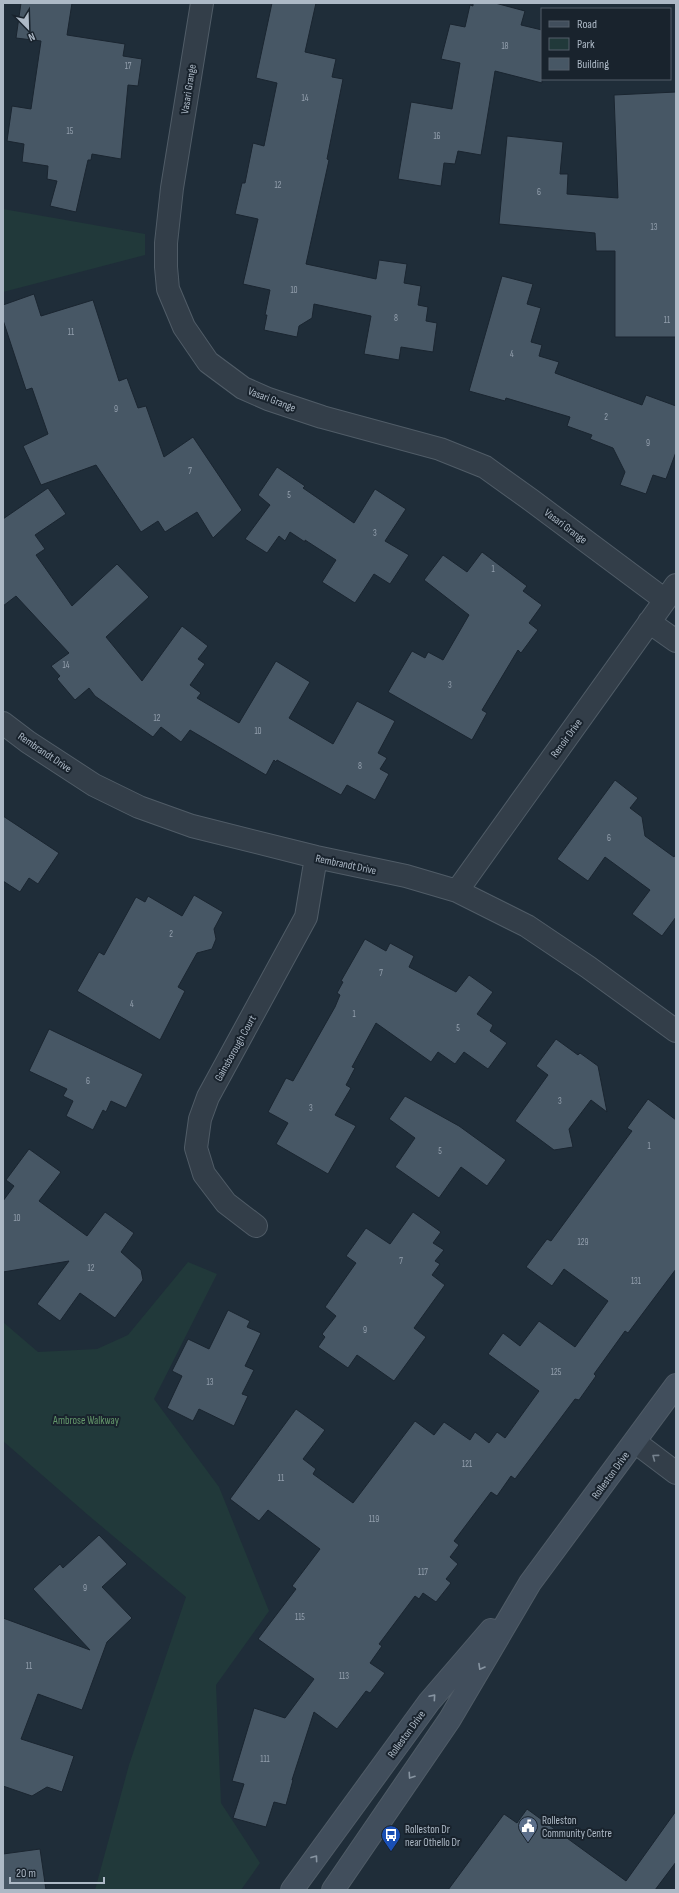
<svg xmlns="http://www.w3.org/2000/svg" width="679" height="1893" font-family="'Sofia Sans Condensed',sans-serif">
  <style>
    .green { fill: #21393a }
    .building { fill: #475765; stroke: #1a2530 }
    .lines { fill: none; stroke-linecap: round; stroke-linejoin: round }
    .street-casing { stroke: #505c67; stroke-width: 24 }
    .secondary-casing { stroke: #505c67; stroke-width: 24 }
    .street { stroke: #333e49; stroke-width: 22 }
    .secondary { stroke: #414e5c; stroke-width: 22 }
    .oneway { stroke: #76828e }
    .oneway2 { stroke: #8794a1 }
    .labels { text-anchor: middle; stroke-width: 4; stroke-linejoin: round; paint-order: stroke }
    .number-label { font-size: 9px; fill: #94a0ae }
    .street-label { font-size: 11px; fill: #adb9c6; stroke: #19232d }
    .park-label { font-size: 11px; fill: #64976a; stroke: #19232d }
    .poi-label { font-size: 11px; fill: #adb9c6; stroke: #19232d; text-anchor: start }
  </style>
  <rect width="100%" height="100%" fill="#1f2d39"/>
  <path class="green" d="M 3,209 L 145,234 L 145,255 L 3,292 Z
    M 188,1262 L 217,1274 L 154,1399 L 219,1487 L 269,1611 L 216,1685 L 221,1803 L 260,1863 L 241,1890 L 95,1890 L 129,1765 L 186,1597 L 88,1515 L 3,1441 L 3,1322 L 38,1352 L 97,1349 L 128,1335 Z"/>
  <path class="building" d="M 21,3 L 72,3 L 67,35 L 125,44 L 123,56 L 142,59 L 138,86 L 128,85 L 121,159 L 92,154 L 91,160 L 88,160 L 76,212 L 50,206 L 57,181 L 47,179 L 48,166 L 22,162 L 24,144 L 7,141 L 12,106 L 31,109 L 41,41 L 16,38 Z
    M 272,3 L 316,3 L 305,52 L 336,59 L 332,77 L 343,79 L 327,159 L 329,160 L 306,264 L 376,279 L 379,260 L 407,264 L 404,283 L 421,286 L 418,305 L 428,307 L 426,321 L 437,323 L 433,352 L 401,347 L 399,360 L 364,354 L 371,316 L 314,304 L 312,318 L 299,326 L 297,337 L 264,330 L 267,315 L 265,315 L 270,290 L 243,284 L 258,219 L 235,214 L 242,183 L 245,183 L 253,143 L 264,146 L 277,83 L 256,78 Z
    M 473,3 L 495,3 L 525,11 L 521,25 L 542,30 L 542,83 L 495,71 L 481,155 L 458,151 L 455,164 L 444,163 L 441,186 L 398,179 L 411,102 L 452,109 L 460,63 L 441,59 L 450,24 L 465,27 L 470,5 L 473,6 Z
    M 676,92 L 676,337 L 615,337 L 615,251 L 596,251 L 595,233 L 499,224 L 507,136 L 563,142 L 560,174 L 568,174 L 567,194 L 618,198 L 614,95 Z
    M 502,276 L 533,284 L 527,304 L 541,308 L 531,342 L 542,345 L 539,356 L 559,362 L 555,373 L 642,405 L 646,395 L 676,406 L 676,452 L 666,479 L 653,475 L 646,494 L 620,485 L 625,472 L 613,448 L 590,439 L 592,435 L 567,426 L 570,417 L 506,398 L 505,401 L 469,391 Z
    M 34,294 L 41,316 L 93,300 L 119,381 L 127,378 L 138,408 L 146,406 L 164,457 L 193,437 L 242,510 L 213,538 L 197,512 L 165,532 L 158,521 L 141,532 L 96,465 L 41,485 L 23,446 L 48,434 L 32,388 L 26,390 L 3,320 L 3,305 Z
    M 277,467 L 305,486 L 303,488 L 354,523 L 375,489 L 406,509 L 385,541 L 409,555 L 390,584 L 374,574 L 355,603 L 322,582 L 336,560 L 305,540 L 305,542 L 290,532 L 285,541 L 279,536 L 267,553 L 245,539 L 270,505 L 258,495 Z
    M 48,488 L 66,514 L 35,535 L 45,549 L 36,555 L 72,606 L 117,564 L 149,597 L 106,637 L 142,681 L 182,626 L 208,646 L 198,659 L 205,664 L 190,685 L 201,693 L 197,698 L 239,723 L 276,661 L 310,682 L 289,718 L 333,744 L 357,701 L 395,721 L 378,753 L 387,758 L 380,769 L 389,774 L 375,800 L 347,785 L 341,795 L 277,760 L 276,762 L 274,760 L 266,775 L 190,730 L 181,742 L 161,727 L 153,737 L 95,696 L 89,688 L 75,700 L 57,679 L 60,676 L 51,666 L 69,653 L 16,596 L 3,606 L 3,519 Z
    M 482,552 L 527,586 L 523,591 L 542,605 L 529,623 L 538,630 L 521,653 L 518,650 L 482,710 L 487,713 L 472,740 L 388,692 L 412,651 L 425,658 L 428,652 L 443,660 L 469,615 L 424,580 L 443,555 L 467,572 Z
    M 615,780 L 638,798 L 630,808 L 642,817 L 645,836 L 674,857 L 676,854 L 676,917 L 662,936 L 632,914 L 650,890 L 605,857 L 588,881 L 557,859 Z
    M 3,816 L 59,853 L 38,884 L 29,878 L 20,892 L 3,881 Z
    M 194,895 L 223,912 L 214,929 L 216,939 L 212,949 L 197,953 L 178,987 L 185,991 L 160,1040 L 77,991 L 99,952 L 104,955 L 136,897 L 145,902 L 148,896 L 182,916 Z
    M 365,939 L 386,951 L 390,943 L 414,956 L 409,967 L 456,992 L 469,975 L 493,992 L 477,1014 L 493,1025 L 490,1031 L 507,1043 L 488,1069 L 464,1052 L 455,1064 L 438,1052 L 431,1062 L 376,1023 L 352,1067 L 355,1068 L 346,1085 L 351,1088 L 335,1115 L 356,1126 L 328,1174 L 276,1144 L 288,1123 L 268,1112 L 286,1078 L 293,1081 L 335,1007 L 340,995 L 337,993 L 343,982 L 341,981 Z
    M 49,1029 L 143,1074 L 126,1108 L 111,1101 L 106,1112 L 103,1110 L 93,1130 L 66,1116 L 73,1101 L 63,1096 L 67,1089 L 29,1071 Z
    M 556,1039 L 578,1055 L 580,1053 L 598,1066 L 607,1112 L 591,1100 L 569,1129 L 573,1147 L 554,1150 L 515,1121 L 548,1075 L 536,1066 Z
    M 405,1096 L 459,1126 L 506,1160 L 487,1186 L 461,1167 L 439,1198 L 395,1167 L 415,1138 L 389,1119 Z
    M 648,1099 L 676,1120 L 676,1269 L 628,1333 L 625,1331 L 594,1374 L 596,1376 L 579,1400 L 575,1399 L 515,1479 L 511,1476 L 497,1496 L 491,1492 L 454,1541 L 459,1545 L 450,1557 L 458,1564 L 446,1579 L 451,1583 L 436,1602 L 423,1593 L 419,1599 L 415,1596 L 379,1644 L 382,1646 L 370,1663 L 385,1673 L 370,1693 L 366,1691 L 337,1729 L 314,1712 L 292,1780 L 293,1780 L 286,1805 L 274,1802 L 266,1827 L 233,1818 L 244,1784 L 232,1781 L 254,1708 L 285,1718 L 314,1679 L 258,1639 L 296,1589 L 292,1586 L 320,1549 L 268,1510 L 259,1521 L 230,1499 L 296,1409 L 325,1430 L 303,1459 L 316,1469 L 313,1474 L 353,1503 L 415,1421 L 434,1435 L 444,1422 L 470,1440 L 475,1432 L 489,1443 L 497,1432 L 505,1438 L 539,1391 L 488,1354 L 503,1333 L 520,1346 L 539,1321 L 575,1347 L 608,1301 L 564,1269 L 552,1286 L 526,1267 L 547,1239 L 551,1241 L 632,1131 L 627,1128 Z
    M 29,1149 L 61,1172 L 39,1201 L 87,1236 L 105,1212 L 134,1233 L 121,1252 L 141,1270 L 143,1280 L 115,1318 L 80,1293 L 60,1321 L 37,1304 L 69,1261 L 3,1272 L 3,1201 L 14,1186 L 6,1180 Z
    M 413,1212 L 441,1232 L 433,1243 L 444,1250 L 435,1261 L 440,1264 L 432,1275 L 445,1285 L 414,1328 L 426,1337 L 394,1381 L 357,1355 L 348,1368 L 318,1347 L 325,1337 L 322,1334 L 336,1316 L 325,1307 L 356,1263 L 346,1256 L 366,1228 L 390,1244 Z
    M 228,1310 L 250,1321 L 247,1327 L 261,1333 L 245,1366 L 254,1370 L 242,1394 L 248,1396 L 234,1426 L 199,1409 L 193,1421 L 167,1408 L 182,1376 L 172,1371 L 188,1339 L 209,1349 Z
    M 99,1535 L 127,1564 L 102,1587 L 132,1618 L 107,1642 L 82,1710 L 38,1694 L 21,1739 L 74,1756 L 62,1792 L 47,1787 L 32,1796 L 3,1786 L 3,1618 L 90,1650 L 33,1589 L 60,1564 L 63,1568 Z
    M 527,1809 L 626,1881 L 676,1811 L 676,1862 L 655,1890 L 448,1890 L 504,1814 L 517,1823 Z
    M 40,1849 L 46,1890 L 3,1890 L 3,1854 Z"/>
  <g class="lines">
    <defs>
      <path id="street" d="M 202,3 L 172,188 L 166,243 L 166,267 L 168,289 L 184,327 L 208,362 L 243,388 L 268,399 L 322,417 L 440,449 L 485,467 L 531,500 L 665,600
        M 649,622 L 676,641
        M 3,723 L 28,742 L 94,785 L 139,807 L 192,826 L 316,857 L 406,876 L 457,891 L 527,926 L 588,967 L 676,1031
        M 457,891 L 676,585
        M 256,1226 L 226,1203 L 204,1174 L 196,1148 L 200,1119 L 208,1097 L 306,917 L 316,857
        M 635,1442 L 676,1473"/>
      <path id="secondary" d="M 292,1890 L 429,1702 L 491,1630
        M 333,1890 L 450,1719 L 530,1583 L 676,1385"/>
    </defs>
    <use href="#street" class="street-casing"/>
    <use href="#secondary" class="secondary-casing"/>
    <use href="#street" class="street"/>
    <use href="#secondary" class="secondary"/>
  </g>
  <defs><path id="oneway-chevron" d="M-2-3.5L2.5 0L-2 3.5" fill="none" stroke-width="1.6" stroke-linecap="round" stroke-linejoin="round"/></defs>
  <use class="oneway" href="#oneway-chevron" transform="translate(655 1457) rotate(-143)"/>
  <g class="oneway2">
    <use href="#oneway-chevron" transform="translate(481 1667) rotate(120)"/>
    <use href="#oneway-chevron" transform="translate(433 1697) rotate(-49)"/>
    <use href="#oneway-chevron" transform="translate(411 1776) rotate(124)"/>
    <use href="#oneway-chevron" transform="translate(315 1858) rotate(-54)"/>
  </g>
  <defs>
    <symbol id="civic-pin" viewBox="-11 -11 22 30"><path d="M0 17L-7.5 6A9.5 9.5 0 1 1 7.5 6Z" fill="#5c6f8a" stroke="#19232d"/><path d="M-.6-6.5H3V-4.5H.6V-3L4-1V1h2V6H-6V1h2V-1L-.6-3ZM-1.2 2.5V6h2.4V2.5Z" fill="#fff"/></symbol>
    <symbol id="bus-pin" viewBox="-11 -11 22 30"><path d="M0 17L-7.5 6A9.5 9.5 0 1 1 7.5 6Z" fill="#1a4fb4" stroke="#19232d"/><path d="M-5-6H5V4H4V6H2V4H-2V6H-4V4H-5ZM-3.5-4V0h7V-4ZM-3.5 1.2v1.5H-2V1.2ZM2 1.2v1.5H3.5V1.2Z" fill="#fff"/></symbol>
  </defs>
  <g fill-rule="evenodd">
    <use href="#civic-pin" x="517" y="1815" width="22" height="30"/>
    <use href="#bus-pin" x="380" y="1824" width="22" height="30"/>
  </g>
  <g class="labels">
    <g class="number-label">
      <text x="505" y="49">18</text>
      <text x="128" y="69">17</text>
      <text x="305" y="101">14</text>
      <text x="70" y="134">15</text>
      <text x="437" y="139">16</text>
      <text x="278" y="188">12</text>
      <text x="539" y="195">6</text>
      <text x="654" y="230">13</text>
      <text x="294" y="293">10</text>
      <text x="396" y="321">8</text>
      <text x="667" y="323">11</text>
      <text x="71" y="335">11</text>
      <text x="512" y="357">4</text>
      <text x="116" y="412">9</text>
      <text x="606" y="420">2</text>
      <text x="648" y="446">9</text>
      <text x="190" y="474">7</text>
      <text x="289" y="498">5</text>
      <text x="375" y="536">3</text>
      <text x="493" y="572">1</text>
      <text x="66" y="668">14</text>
      <text x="450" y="688">3</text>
      <text x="157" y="721">12</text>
      <text x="258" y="734">10</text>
      <text x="360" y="769">8</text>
      <text x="609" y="841">6</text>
      <text x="171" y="937">2</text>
      <text x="381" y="976">7</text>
      <text x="132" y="1007">4</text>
      <text x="354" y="1017">1</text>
      <text x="458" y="1031">5</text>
      <text x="88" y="1084">6</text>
      <text x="560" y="1104">3</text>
      <text x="311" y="1111">3</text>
      <text x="649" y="1149">1</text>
      <text x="440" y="1154">5</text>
      <text x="17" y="1221">10</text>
      <text x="583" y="1245">129</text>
      <text x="401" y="1264">7</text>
      <text x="91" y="1271">12</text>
      <text x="636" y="1284">131</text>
      <text x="365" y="1333">9</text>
      <text x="556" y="1375">125</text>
      <text x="210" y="1385">13</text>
      <text x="467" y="1467">121</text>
      <text x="281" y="1481">11</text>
      <text x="374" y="1522">119</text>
      <text x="423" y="1575">117</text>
      <text x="85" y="1591">9</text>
      <text x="300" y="1620">115</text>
      <text x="29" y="1669">11</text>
      <text x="344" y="1679">113</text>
      <text x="265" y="1762">111</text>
    </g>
    <g class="street-label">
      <text transform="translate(188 89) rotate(-81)" y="4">Vasari Grange</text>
      <text transform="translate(272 399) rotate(21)" y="4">Vasari Grange</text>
      <text transform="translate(566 526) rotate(37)" y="4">Vasari Grange</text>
      <text transform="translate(566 738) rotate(-54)" y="4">Renoir Drive</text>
      <text transform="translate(45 752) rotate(34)" y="4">Rembrandt Drive</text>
      <text transform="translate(346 864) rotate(12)" y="4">Rembrandt Drive</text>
      <text transform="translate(235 1048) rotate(-61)" y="4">Gainsborough Court</text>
      <text transform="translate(610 1475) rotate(-54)" y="4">Rolleston Drive</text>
      <text transform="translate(406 1734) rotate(-54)" y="4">Rolleston Drive</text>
    </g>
    <g class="park-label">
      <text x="86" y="1424">Ambrose Walkway</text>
    </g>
    <g class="poi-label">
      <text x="542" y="1824">Rolleston<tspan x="542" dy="13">Community Centre</tspan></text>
      <text x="405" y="1833">Rolleston Dr<tspan x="405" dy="13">near Othello Dr</tspan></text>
    </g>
  </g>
  <rect width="679" height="1893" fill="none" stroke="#adb9c6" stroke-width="8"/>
  <rect x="541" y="8" width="130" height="72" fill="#19232d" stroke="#545f6a"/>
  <rect x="549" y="21" width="20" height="6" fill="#414e5c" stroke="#545f6a"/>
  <text x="577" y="28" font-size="12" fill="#adb9c6">Road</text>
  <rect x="549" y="38" width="20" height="12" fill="#21393a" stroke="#545f6a"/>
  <text x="577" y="48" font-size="12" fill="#adb9c6">Park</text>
  <rect x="549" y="58" width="20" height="12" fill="#475765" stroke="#545f6a"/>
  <text x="577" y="68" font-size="12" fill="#adb9c6">Building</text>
  <g transform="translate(28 28) rotate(157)" stroke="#19232d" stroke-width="3" paint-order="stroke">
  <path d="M0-3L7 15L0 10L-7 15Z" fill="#adb9c6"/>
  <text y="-6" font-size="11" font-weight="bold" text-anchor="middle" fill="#adb9c6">N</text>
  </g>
  <path d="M10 1877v6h94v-6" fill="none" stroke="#adb9c6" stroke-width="2"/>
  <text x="16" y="1877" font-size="12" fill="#adb9c6" stroke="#19232d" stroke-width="3" paint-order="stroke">20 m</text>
</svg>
